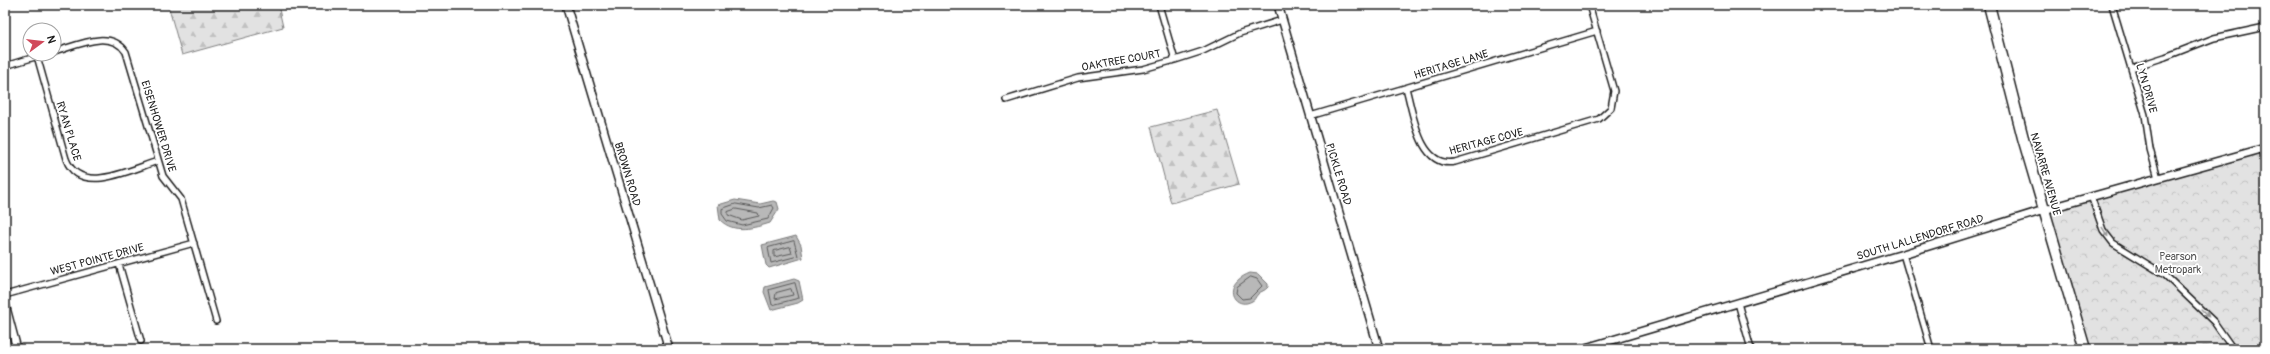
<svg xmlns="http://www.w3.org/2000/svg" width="2270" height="354" font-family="Pangolin,sans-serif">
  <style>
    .forest { fill: url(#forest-firs); stroke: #7f7f7f }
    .park { fill: url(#park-crowns); stroke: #7f7f7f }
    .water { fill: #b8b8b8; stroke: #7a7a7a }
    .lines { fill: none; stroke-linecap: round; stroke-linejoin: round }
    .shore { stroke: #5a5a5a; stroke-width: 1 }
    .street-casing { stroke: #1c1c1c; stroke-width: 8 }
    .secondary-casing { stroke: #1c1c1c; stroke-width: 10 }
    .highway-casing { stroke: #1c1c1c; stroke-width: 13 }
    .street { stroke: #fff; stroke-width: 5 }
    .secondary { stroke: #fff; stroke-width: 7 }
    .highway { stroke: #fff; stroke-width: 10 }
    .oneway { fill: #999 }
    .labels { text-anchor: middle; stroke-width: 3.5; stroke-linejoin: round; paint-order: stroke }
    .street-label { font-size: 11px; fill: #1c1c1c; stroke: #fff }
    .park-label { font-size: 11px; fill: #575757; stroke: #fff }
  </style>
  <defs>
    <pattern id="forest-firs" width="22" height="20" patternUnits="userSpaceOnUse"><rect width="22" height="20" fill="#e2e2e2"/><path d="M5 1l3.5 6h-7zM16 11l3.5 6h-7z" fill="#c1c1c1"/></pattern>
    <pattern id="park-crowns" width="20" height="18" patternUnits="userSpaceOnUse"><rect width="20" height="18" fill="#e2e2e2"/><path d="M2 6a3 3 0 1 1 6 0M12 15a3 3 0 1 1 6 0" fill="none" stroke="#c1c1c1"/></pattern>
  </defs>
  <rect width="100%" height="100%" fill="#fff"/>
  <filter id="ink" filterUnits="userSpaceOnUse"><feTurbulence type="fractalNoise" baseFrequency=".025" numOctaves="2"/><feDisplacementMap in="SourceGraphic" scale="8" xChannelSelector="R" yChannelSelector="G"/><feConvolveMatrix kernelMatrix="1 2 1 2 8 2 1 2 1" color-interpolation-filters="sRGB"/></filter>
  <g filter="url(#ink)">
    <path class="forest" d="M 168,5 L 278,5 L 283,27 L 182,55 Z
      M 1217,110 L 1239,184 L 1171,203 L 1151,127 Z"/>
    <path class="park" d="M 2265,148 L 2265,349 L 2085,349 L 2044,210 Z"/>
    <path class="water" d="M 735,200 L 760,204 L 773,201 L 777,202 L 779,209 L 770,223 C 754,228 734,234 720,220 L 718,205 Z
      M 796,236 L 801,245 L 803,258 L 769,268 L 766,265 L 762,245 Z
      M 1250,273 L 1258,274 L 1268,284 L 1268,287 C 1265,291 1261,291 1258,294 C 1255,297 1255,300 1252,301 C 1235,311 1219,285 1250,273 Z
      M 794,279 L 799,281 L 803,300 L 798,303 L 771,310 L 764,292 L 765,287 Z"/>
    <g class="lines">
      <path class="shore" d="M 736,204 L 759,208 L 772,205 L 774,208 L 768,219 L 742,225 L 727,221 L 722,214 L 722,209 Z
        M 736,209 L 758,213 L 759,216 L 742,220 L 728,215 L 728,212 Z
        M 794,241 L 798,256 L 771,263 L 768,248 Z
        M 790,247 L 792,253 L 774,257 L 774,251 Z
        M 1251,277 L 1257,279 L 1262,286 L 1250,298 L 1242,299 L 1236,293 L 1237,287 Z
        M 795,283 L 799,298 L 772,305 L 769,290 Z
        M 791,289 L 793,295 L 775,299 L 776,293 Z"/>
      <defs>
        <path id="street" d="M 1159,5 L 1175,60
          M 2112,5 L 2145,115 L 2150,149 L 2158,178
          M 54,52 C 76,46 110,28 126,52 L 163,176 L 181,199 L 216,321
          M 37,56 L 66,159 C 80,196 129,170 158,161
          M 5,66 L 45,54
          M 2131,68 L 2165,57 L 2214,38 L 2265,27
          M 1406,88 C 1413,112 1419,169 1455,162 L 1599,119 L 1611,108 L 1614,91 L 1589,5
          M 1006,100 L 1078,78 L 1143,69 L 1175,60 L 1203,51 L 1240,33 L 1282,20
          M 1310,116 L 1597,31
          M 2091,196 L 2103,230 L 2113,243 L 2165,275 L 2214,322 L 2233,349
          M 1903,254 L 1931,349
          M 119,264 L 141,341
          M 5,295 L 194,243
          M 1738,303 L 1751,349
          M 1605,342 L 1607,349"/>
        <path id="secondary" d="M 566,5 L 669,349
          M 1278,5 L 1379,349
          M 5,304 L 17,349
          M 1582,349 L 1903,254 L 2044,210 L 2265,148"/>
        <path id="highway" d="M 1989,5 L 2023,138 L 2085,349"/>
      </defs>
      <use href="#street" class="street-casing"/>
      <use href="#secondary" class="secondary-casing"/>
      <use href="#highway" class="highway-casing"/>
      <use href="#street" class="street"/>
      <use href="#secondary" class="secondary"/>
      <use href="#highway" class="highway"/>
    </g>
    <defs><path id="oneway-solid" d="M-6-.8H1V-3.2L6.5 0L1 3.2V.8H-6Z"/></defs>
    <g class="oneway">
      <use href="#oneway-solid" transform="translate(2105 232) rotate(58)"/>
      <use href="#oneway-solid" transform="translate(2205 313) rotate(46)"/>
    </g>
  </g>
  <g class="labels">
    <g class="street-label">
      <text transform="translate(1121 60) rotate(-10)" y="4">OAKTREE COURT</text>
      <text transform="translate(1451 64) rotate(-17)" y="4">HERITAGE LANE</text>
      <text transform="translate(2147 88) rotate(74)" y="4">LYN DRIVE</text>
      <text transform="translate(159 126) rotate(73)" y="4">EISENHOWER DRIVE</text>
      <text transform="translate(69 131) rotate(73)" y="4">RYAN PLACE</text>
      <text transform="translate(1486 141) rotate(-15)" y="4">HERITAGE COVE</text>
      <text transform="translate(628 174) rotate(73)" y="4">BROWN ROAD</text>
      <text transform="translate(1339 174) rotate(73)" y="4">PICKLE ROAD</text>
      <text transform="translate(2046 174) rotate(74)" y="4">NAVARRE AVENUE</text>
      <text transform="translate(1920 237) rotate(-17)" y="4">SOUTH LALLENDORF ROAD</text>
      <text transform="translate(97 259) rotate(-15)" y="4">WEST POINTE DRIVE</text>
    </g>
    <g class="park-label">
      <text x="2178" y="260">Pearson<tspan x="2178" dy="13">Metropark</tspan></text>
    </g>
  </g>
  <rect width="2270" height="354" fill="none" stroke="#fff" stroke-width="20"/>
  <rect x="10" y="10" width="2250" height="334" fill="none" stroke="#1c1c1c" stroke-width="1.5" filter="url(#ink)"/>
  <g transform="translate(42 42) rotate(75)"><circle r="19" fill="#ffffff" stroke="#a4a4a4"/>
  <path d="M0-3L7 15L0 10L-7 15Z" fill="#d1495b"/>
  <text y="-6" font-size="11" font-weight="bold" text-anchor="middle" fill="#1c1c1c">N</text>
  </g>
</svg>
